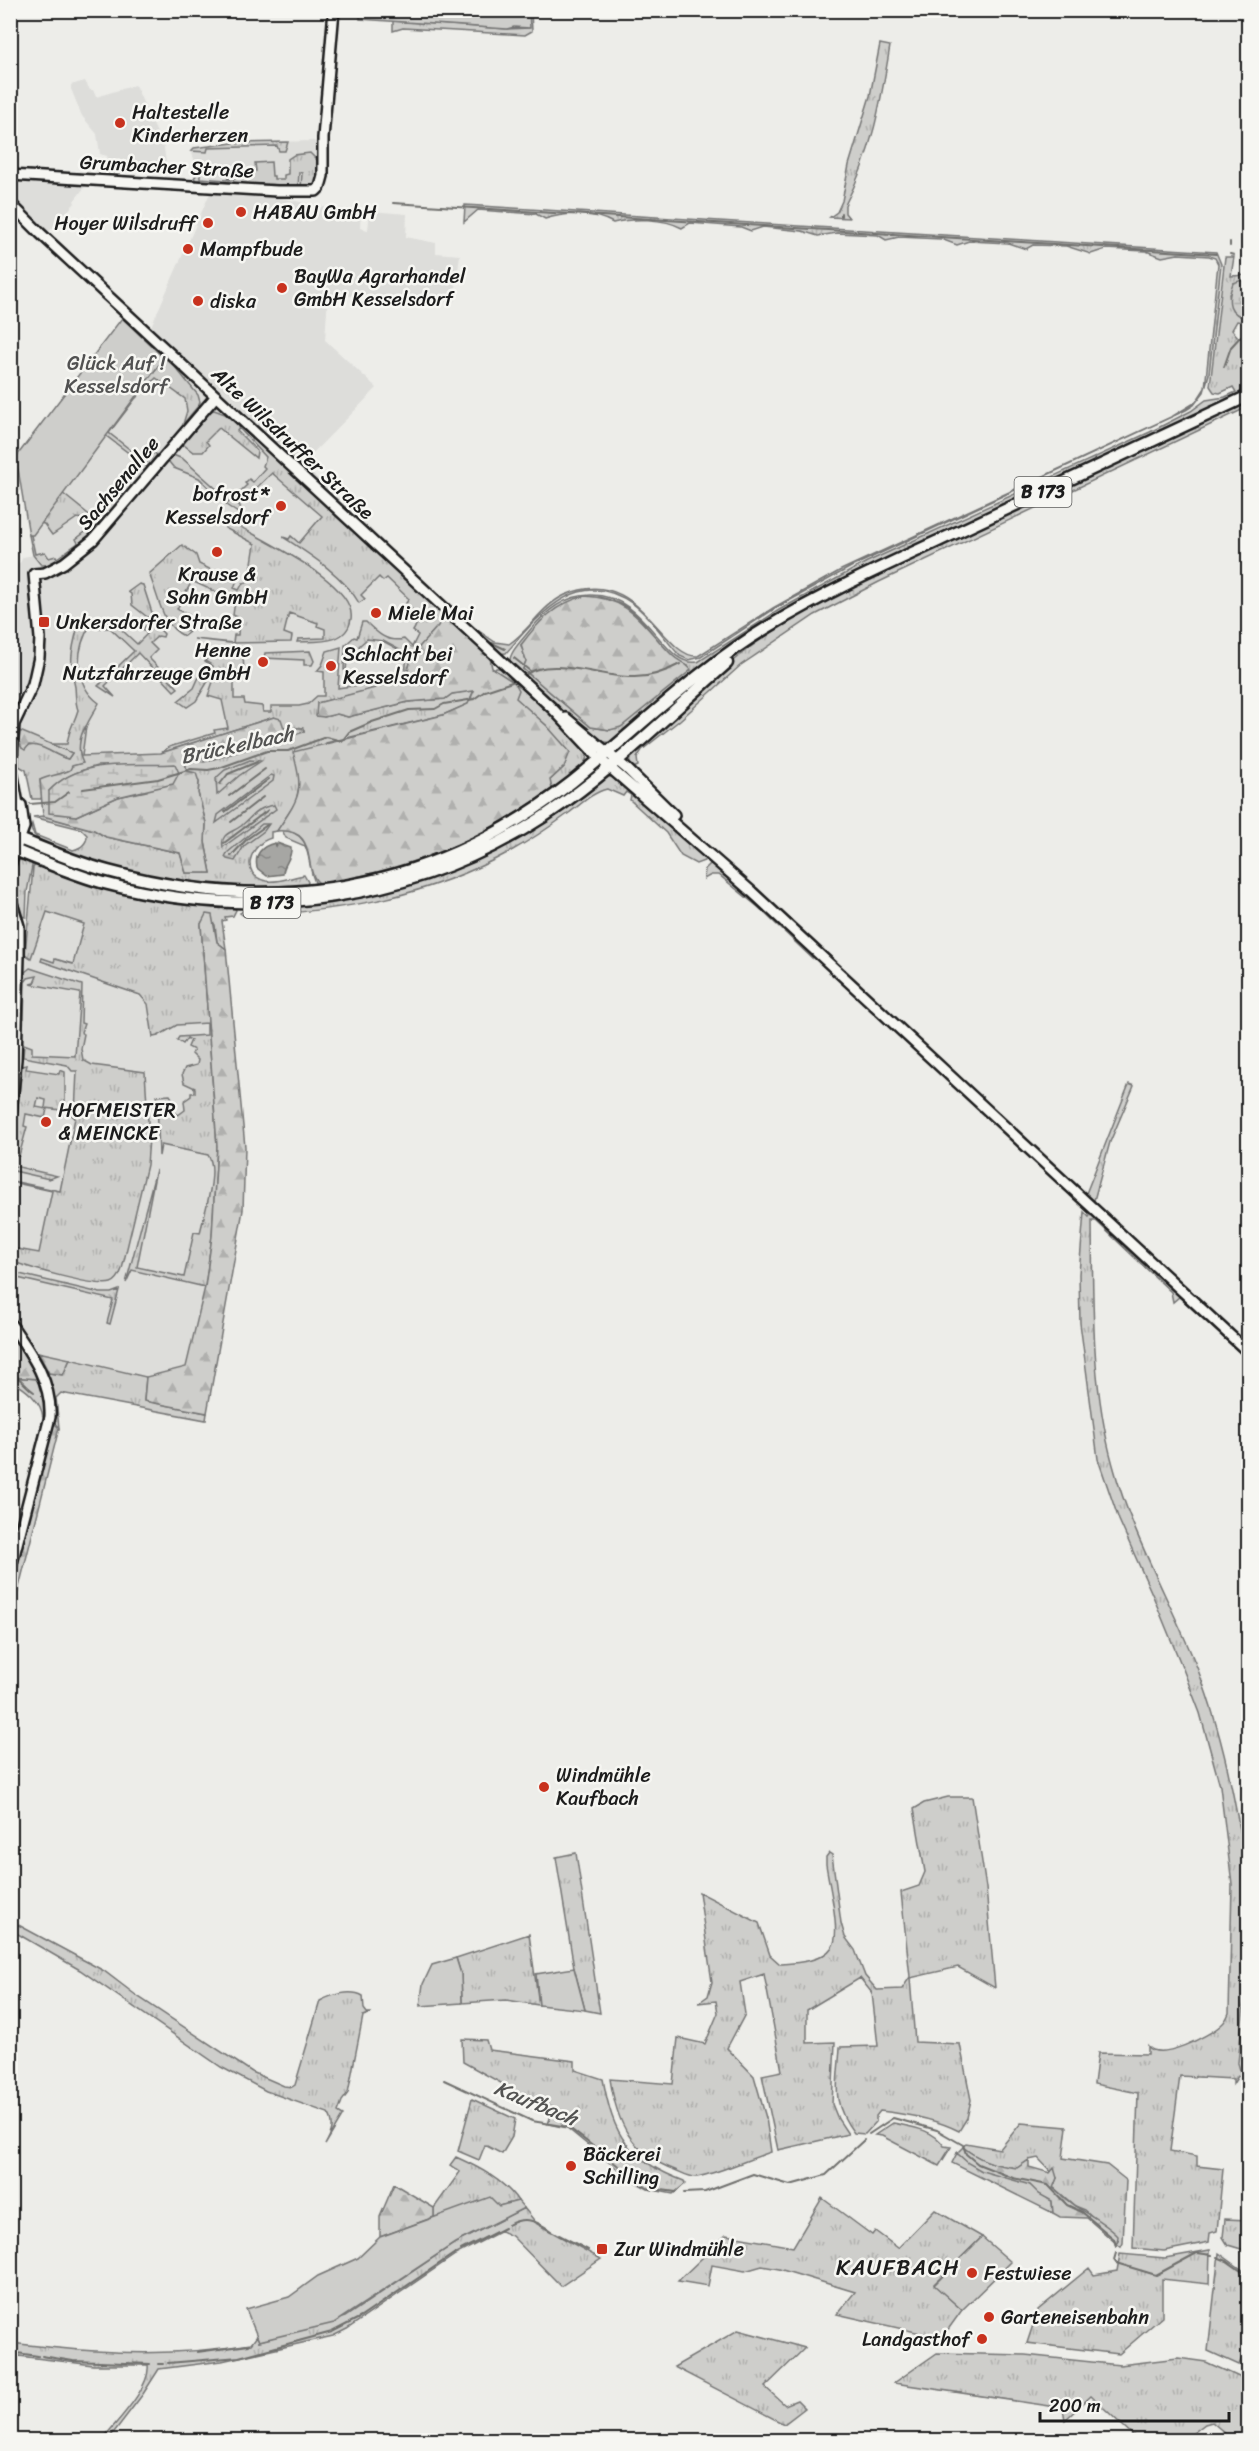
<svg xmlns="http://www.w3.org/2000/svg" width="1259" height="2451" font-family="Sriracha,sans-serif">
  <style>
    .built { fill: #ddddda }
    .grass { fill: url(#grass-tufts); stroke: #757574; stroke-width: 1.5; fill-rule: evenodd }
    .forest { fill: url(#forest-firs); stroke: #757574; stroke-width: 1.5; fill-rule: evenodd }
    .wetland { fill: url(#wetland-marsh); stroke: #757574; stroke-width: 1.5 }
    .garden { fill: #cececb; stroke: #757574; stroke-width: 1.5 }
    .water { fill: url(#water-ripples); stroke: #6f6f6d; stroke-width: 1.5 }
    .lines { fill: none; stroke-linecap: round; stroke-linejoin: round }
    .stream { stroke: #6f6f6d; stroke-width: 2 }
    .secondary-casing { stroke: #1c1c1c; stroke-width: 14 }
    .primary-casing { stroke: #1c1c1c; stroke-width: 15 }
    .secondary { stroke: #f6f6f2; stroke-width: 9 }
    .primary { stroke: #f6f6f2; stroke-width: 10 }
    .poi-dot { fill: #c8321e; stroke: #f6f6f2; stroke-width: 2 }
    .labels { text-anchor: middle; stroke-width: 5; stroke-linejoin: round; paint-order: stroke }
    .shield { fill: #f6f6f2; stroke: #5d5d5c; stroke-width: 1.5 }
    .shield-label { font-size: 18px; font-weight: bold; fill: #1c1c1c }
    .poi-label { font-size: 20px; fill: #1c1c1c; stroke: #f6f6f2; text-anchor: start }
    .street-label { font-size: 20px; fill: #1c1c1c; stroke: #f6f6f2 }
    .park-label { font-size: 20px; fill: #515151; stroke: #f6f6f2 }
    .water-label { font-size: 21px; font-style: italic; fill: #535352; stroke: #f6f6f2 }
    .quarter-label { font-size: 22px; letter-spacing: 1.5px; fill: #1c1c1c; stroke: #f6f6f2 }
  </style>
  <defs>
    <pattern id="grass-tufts" width="24" height="20" patternUnits="userSpaceOnUse" patternTransform="scale(1.5)"><rect width="24" height="20" fill="#cececb"/><path d="M3 7l-1-3M5 7V3M7 7l1-3M15 17l-1-3M17 17v-4M19 17l1-3" fill="none" stroke="#b0b0ae"/></pattern>
    <pattern id="forest-firs" width="22" height="20" patternUnits="userSpaceOnUse" patternTransform="scale(1.5)"><rect width="22" height="20" fill="#cececb"/><path d="M5 1l3.5 6h-7zM16 11l3.5 6h-7z" fill="#b0b0ae"/></pattern>
    <pattern id="wetland-marsh" width="20" height="14" patternUnits="userSpaceOnUse" patternTransform="scale(1.5)"><rect width="20" height="14" fill="#cececb"/><path d="M1 5h8M5 5V1M11 12h8M15 12V8" fill="none" stroke="#b0b0ae"/></pattern>
    <pattern id="water-ripples" width="26" height="14" patternUnits="userSpaceOnUse" patternTransform="scale(1.5)"><rect width="26" height="14" fill="#a6a6a3"/><path d="M2 4q2-2 4 0t4 0M15 11q2-2 4 0t4 0" fill="none" stroke="#868684"/></pattern>
  </defs>
  <rect width="100%" height="100%" fill="#edede9"/>
  <filter id="ink" filterUnits="userSpaceOnUse"><feTurbulence type="fractalNoise" baseFrequency=".0167" numOctaves="2"/><feDisplacementMap in="SourceGraphic" scale="12" xChannelSelector="R" yChannelSelector="G"/><feConvolveMatrix kernelMatrix="1 2 1 2 8 2 1 2 1" color-interpolation-filters="sRGB"/></filter>
  <g filter="url(#ink)">
    <path class="built" d="M 85,81 L 90,90 L 93,90 L 96,97 L 135,85 L 164,148 L 166,163 L 130,164 L 130,161 L 108,159 L 107,156 L 100,154 L 97,134 L 82,116 L 71,89 L 71,85 Z
      M 313,141 L 317,142 L 320,149 L 316,184 L 310,187 L 230,183 L 196,180 L 194,178 L 194,159 L 191,151 L 194,148 L 233,143 Z
      M 21,179 L 87,184 L 74,201 L 75,203 L 48,233 L 14,198 L 13,185 Z
      M 210,193 L 272,196 L 328,208 L 361,210 L 360,228 L 368,230 L 370,211 L 407,214 L 406,237 L 436,243 L 436,253 L 460,255 L 454,302 L 388,296 L 328,296 L 325,340 L 377,388 L 302,464 L 454,608 L 425,642 L 407,675 L 375,688 L 161,753 L 82,756 L 86,726 L 99,703 L 94,699 L 72,753 L 21,731 L 18,754 L 11,752 L 11,560 L 20,563 L 23,557 L 34,555 L 31,535 L 170,351 L 149,331 Z
      M 34,895 L 92,916 L 132,992 L 145,1000 L 150,1012 L 209,1020 L 217,1146 L 212,1236 L 205,1287 L 186,1367 L 146,1377 L 39,1353 L 49,1375 L 38,1377 L 15,1338 L 11,1341 L 10,917 L 13,925 L 28,927 Z"/>
    <path class="grass" d="M 529,11 L 531,11 L 532,31 L 525,35 L 403,28 L 393,31 L 393,21 L 507,29 L 529,28 Z
      M 880,44 L 890,46 C 881,102 872,154 845,205 L 845,213 L 849,218 L 830,217 L 837,212 L 842,201 L 849,165 L 870,96 Z
      M 288,142 L 285,151 L 279,151 L 277,146 L 208,148 L 207,152 L 191,151 L 194,148 L 233,143 Z
      M 310,153 L 320,163 L 318,181 L 313,186 L 301,188 L 302,173 L 299,172 L 298,188 L 235,185 L 229,182 L 196,180 L 194,178 L 197,174 L 200,174 L 200,178 L 227,180 L 229,175 L 229,180 L 242,177 L 242,172 L 256,171 L 255,163 L 271,162 L 272,176 L 274,176 L 274,179 L 284,179 L 284,175 L 288,174 L 288,159 L 294,155 Z
      M 465,205 L 1216,252 L 1221,264 L 1209,374 L 1204,392 L 1194,405 L 1186,410 L 851,567 L 774,609 L 701,657 L 689,660 L 680,656 C 664,639 652,618 633,604 C 579,565 539,615 506,653 L 498,654 L 472,629 L 470,625 L 495,642 L 509,644 C 530,630 541,606 565,595 C 639,562 662,659 698,656 L 773,608 L 841,570 L 1173,416 L 1196,402 L 1205,388 L 1218,264 L 1215,258 L 1209,256 L 1178,254 L 1162,257 L 1146,251 L 1106,249 L 1091,254 L 1066,246 L 1033,245 L 1026,249 L 1008,243 L 969,241 L 957,245 L 941,239 L 899,237 L 886,240 L 878,235 L 837,233 L 818,236 L 802,231 L 763,227 L 751,231 L 741,227 L 690,223 L 682,228 C 664,218 632,218 613,223 C 594,212 565,212 545,219 L 536,214 L 478,210 L 464,222 Z
      M 1225,257 L 1234,257 L 1231,276 L 1248,275 L 1248,281 L 1244,280 L 1229,294 C 1231,309 1233,315 1248,319 L 1248,323 L 1237,321 L 1232,330 L 1238,337 L 1248,340 L 1248,392 L 798,606 L 614,741 C 610,742 609,743 605,742 C 586,738 527,680 510,665 C 507,654 523,639 530,630 C 546,611 565,595 591,595 C 649,595 662,668 698,662 L 779,610 L 867,562 L 1150,432 L 1191,411 L 1206,400 L 1225,397 L 1236,392 L 1233,387 L 1220,393 L 1214,392 L 1210,386 ZM 599,597 C 613,600 627,606 637,616 C 654,632 666,657 688,666 L 610,730 L 591,727 L 523,669 L 526,661 L 521,645 L 541,621 Z
      M 166,356 L 198,395 L 200,402 L 199,405 L 183,424 L 187,411 L 185,399 L 156,378 L 135,399 L 109,433 L 146,462 L 153,453 L 150,450 L 157,455 L 147,467 L 105,435 Z
      M 1248,401 L 1248,407 L 879,582 L 815,615 L 741,665 L 680,720 L 642,750 L 637,758 L 638,766 L 631,769 L 629,757 C 667,722 704,683 745,651 C 777,627 812,607 847,588 Z
      M 214,410 L 225,414 L 278,460 L 446,617 L 412,655 L 407,675 C 380,690 347,695 317,703 L 324,717 L 337,714 L 348,717 L 408,702 L 445,699 L 452,694 L 474,690 L 468,704 L 443,715 L 326,743 L 300,780 L 296,802 L 277,831 L 271,832 L 271,838 C 250,844 239,875 266,881 C 278,883 292,877 304,875 L 308,882 L 306,887 L 209,887 L 107,867 L 44,845 L 45,842 C 36,838 29,833 32,824 L 35,835 L 73,850 C 81,848 87,844 87,835 L 81,829 L 33,817 L 43,816 L 94,830 L 106,837 L 180,853 L 186,873 L 211,873 L 205,842 L 206,823 L 198,793 L 199,782 L 187,771 L 184,758 L 233,753 L 304,731 L 302,728 L 283,728 L 274,717 L 161,753 L 169,747 L 215,733 L 214,730 L 228,728 L 222,700 L 208,696 L 214,679 L 213,666 L 205,661 L 210,654 L 243,655 L 244,671 L 234,671 L 234,699 L 244,699 L 245,704 L 262,706 L 263,712 L 271,712 L 271,706 L 299,706 L 308,704 L 317,696 L 324,696 L 324,672 L 317,671 L 322,665 L 327,651 L 341,647 L 338,688 C 355,686 371,682 387,683 L 388,678 L 405,675 L 407,654 L 383,641 L 367,639 L 359,646 L 363,651 L 348,649 L 346,671 L 344,670 L 345,645 L 354,637 L 357,638 L 362,622 L 366,622 C 377,633 387,643 404,639 L 412,647 L 418,635 L 413,631 C 421,619 415,612 406,603 L 409,599 L 387,578 L 383,581 L 379,577 L 361,595 L 365,599 L 359,603 C 343,575 309,554 283,537 L 289,539 L 291,536 L 299,543 L 322,516 L 272,473 L 249,495 L 252,499 L 248,497 L 239,505 L 241,508 L 238,513 L 226,505 L 247,485 L 245,483 L 249,479 L 253,482 L 265,468 L 263,466 L 266,457 L 239,428 L 237,431 L 257,451 L 256,458 L 219,428 L 206,441 L 209,445 L 203,452 L 193,452 L 184,445 L 183,440 L 205,413 Z
      M 173,455 L 183,459 L 220,492 L 219,498 L 199,478 L 174,468 L 169,462 L 170,456 Z
      M 62,493 L 98,522 L 97,522 L 77,518 L 52,535 L 44,524 L 40,523 Z
      M 227,519 C 254,537 357,581 351,619 C 347,645 317,641 297,642 L 298,639 L 325,638 L 325,629 L 317,626 L 318,623 L 289,613 L 284,633 L 292,636 L 291,642 L 229,643 L 194,639 L 233,643 L 234,635 L 238,635 L 239,618 L 233,615 L 235,601 L 192,581 L 177,609 L 189,615 L 183,629 L 189,632 L 184,636 C 161,626 159,596 149,574 L 182,545 L 196,555 L 199,564 L 234,581 L 237,580 L 234,588 L 239,590 L 243,583 L 249,582 L 255,544 L 225,528 L 224,523 Z
      M 92,527 L 94,529 C 83,544 61,566 41,565 L 33,555 L 29,535 L 31,535 L 35,554 L 45,552 L 49,558 L 56,556 L 57,558 L 78,543 L 76,539 Z
      M 139,584 L 143,585 L 156,625 L 164,634 L 163,637 L 158,636 L 150,643 L 157,650 L 149,658 L 178,688 L 174,691 L 138,653 L 105,686 L 115,697 L 98,686 L 134,651 L 110,628 L 101,628 L 110,619 L 137,644 L 147,634 L 143,629 L 151,620 L 132,605 L 131,594 L 128,592 Z
      M 80,618 L 91,624 C 75,649 73,684 99,703 C 90,720 71,744 84,763 L 65,773 L 40,780 L 42,796 L 41,799 L 32,799 L 26,770 L 19,766 L 19,742 L 22,748 C 42,739 49,754 68,759 L 72,753 L 50,744 L 67,744 C 69,728 74,724 78,710 C 75,702 76,696 75,687 C 68,656 73,647 80,618 Z
      M 310,651 L 314,661 L 312,665 L 304,665 L 304,660 L 264,658 L 265,653 Z
      M 203,668 L 210,678 L 196,701 L 187,707 L 178,701 L 194,688 Z
      M 496,668 L 504,668 L 584,749 L 587,756 C 584,773 559,787 545,796 C 491,832 434,862 371,877 C 353,881 334,882 316,884 C 309,873 311,858 305,846 L 286,838 L 282,830 C 306,830 311,855 312,874 L 550,780 L 564,767 L 547,726 L 515,698 L 515,683 L 494,670 Z
      M 606,776 L 618,779 L 705,855 L 704,861 L 696,864 L 681,856 L 666,833 L 630,800 L 631,795 L 626,792 L 623,796 L 607,789 C 593,792 580,805 569,813 C 550,827 531,840 511,851 C 425,898 346,910 250,916 L 244,916 L 240,913 L 249,907 L 317,903 L 432,876 Z
      M 19,860 L 33,861 L 27,892 L 26,917 L 20,916 L 12,889 L 13,867 Z
      M 36,863 L 233,906 L 236,910 L 233,916 L 225,917 L 226,920 L 222,921 L 226,949 L 217,942 L 215,925 L 201,924 L 217,1146 L 212,1236 L 205,1287 L 132,1270 L 126,1283 L 156,1170 L 137,1267 L 184,1277 L 194,1232 L 200,1233 C 204,1214 219,1170 208,1155 L 161,1145 L 159,1156 L 157,1096 L 170,1095 L 172,1098 L 168,1101 L 169,1110 L 178,1115 L 185,1110 L 184,1101 L 191,1096 L 191,1093 L 195,1093 L 195,1088 L 184,1083 L 182,1074 L 185,1068 L 197,1065 L 198,1060 L 192,1054 L 194,1050 L 188,1047 L 191,1040 L 187,1038 L 183,1044 L 177,1040 L 179,1037 L 207,1035 L 207,1023 L 177,1025 L 158,1036 L 153,1037 L 148,1004 L 140,995 L 41,961 L 42,958 L 54,962 L 55,959 L 73,964 L 84,924 L 47,912 L 31,958 L 25,954 L 33,868 Z
      M 710,864 L 716,865 L 812,953 L 812,958 L 758,907 L 719,875 L 711,875 L 704,879 L 705,869 Z
      M 30,968 L 82,985 L 81,1023 L 84,1024 L 81,1032 L 84,1034 L 81,1049 L 83,1060 L 92,1065 L 145,1072 L 149,1138 L 147,1165 L 122,1269 C 120,1275 117,1281 111,1283 C 97,1288 27,1267 11,1261 L 11,1248 L 39,1253 L 52,1191 L 11,1182 L 13,1161 L 14,1166 L 57,1176 L 49,1179 L 14,1171 L 12,1181 L 60,1191 L 75,1118 L 70,1114 L 75,1113 L 77,1071 L 72,1071 L 67,1065 L 23,1057 L 24,1044 L 32,1047 L 32,1054 L 75,1056 L 80,993 L 30,984 L 34,983 L 37,976 L 28,978 L 25,982 L 24,1019 L 25,972 Z
      M 27,1065 L 26,1069 L 59,1074 L 60,1070 L 65,1072 L 65,1112 L 61,1114 L 61,1110 L 45,1108 L 46,1100 L 38,1098 L 36,1107 L 47,1109 L 45,1118 L 26,1114 L 24,1126 L 27,1127 L 19,1156 L 13,1155 L 22,1066 Z
      M 1129,1084 L 1134,1086 L 1110,1142 L 1093,1204 L 1085,1196 Z
      M 1084,1212 L 1089,1217 L 1092,1213 L 1095,1215 L 1248,1357 L 1248,1360 L 1179,1297 L 1173,1302 L 1171,1292 L 1096,1221 L 1092,1221 C 1093,1302 1091,1386 1113,1465 C 1132,1537 1171,1601 1198,1670 C 1216,1717 1228,1766 1237,1815 C 1242,1838 1247,1863 1248,1887 C 1250,1946 1244,2005 1238,2063 L 1240,2070 L 1248,2074 L 1238,2076 L 1233,2084 L 1233,2079 L 1180,2076 L 1170,2151 L 1197,2156 L 1197,2166 L 1223,2169 L 1217,2231 L 1210,2233 L 1209,2242 L 1164,2251 L 1133,2248 L 1138,2093 L 1094,2084 L 1098,2053 L 1148,2054 L 1148,2046 C 1159,2062 1209,2036 1221,2025 C 1225,2022 1227,2018 1229,2013 L 1232,1884 L 1220,1786 L 1200,1713 L 1183,1669 L 1153,1596 L 1119,1520 L 1098,1459 L 1080,1323 L 1079,1274 Z
      M 11,1272 L 100,1293 L 111,1293 L 119,1290 L 110,1324 L 107,1323 L 113,1300 L 13,1277 L 11,1286 Z
      M 10,1311 L 49,1373 L 63,1375 L 70,1359 L 146,1377 L 144,1401 L 207,1413 L 206,1420 L 61,1393 L 56,1398 L 59,1428 L 54,1423 L 50,1423 L 44,1376 L 48,1375 L 41,1360 Z
      M 11,1377 L 39,1379 L 46,1411 L 43,1430 L 11,1554 L 43,1418 C 42,1401 25,1388 11,1381 Z
      M 948,1797 L 972,1797 L 986,1888 L 995,1988 L 958,1967 L 910,1978 L 915,2042 L 960,2044 L 971,2100 L 967,2118 L 959,2131 C 936,2119 907,2114 880,2111 L 876,2116 L 876,2122 L 865,2134 L 854,2133 C 830,2101 838,2085 840,2047 L 878,2046 L 872,1993 L 860,1978 L 807,2010 L 807,2043 L 835,2042 L 832,2104 L 838,2119 L 848,2134 L 778,2150 L 762,2075 L 782,2071 L 764,1974 L 740,1982 L 745,2014 L 727,2048 L 754,2076 L 766,2118 L 771,2152 C 749,2159 719,2173 697,2177 C 691,2178 682,2173 675,2170 C 631,2154 617,2123 610,2079 L 673,2084 L 678,2038 L 705,2044 L 718,2013 L 716,2001 L 698,2003 L 708,1996 L 712,1982 L 699,1892 L 759,1923 L 770,1955 L 780,1964 C 796,1963 822,1962 832,1947 C 842,1934 828,1881 826,1864 L 826,1857 L 829,1853 L 832,1855 L 841,1923 L 845,1937 L 855,1950 L 865,1976 L 877,1990 L 902,1989 L 910,1977 L 901,1892 L 919,1886 L 925,1872 L 914,1809 L 924,1803 Z
      M 576,1853 L 600,2013 L 585,2010 L 574,1968 L 556,1857 Z
      M 11,1921 L 104,1971 L 137,1996 L 252,2072 L 284,2086 L 292,2087 L 295,2085 L 320,2001 C 331,1995 351,1989 363,1996 L 364,2009 L 367,2013 L 372,2013 L 363,2016 L 348,2093 L 342,2101 L 338,2112 L 343,2115 L 325,2145 C 331,2134 336,2125 328,2113 L 266,2091 L 221,2067 L 80,1970 L 11,1930 Z
      M 529,1934 L 539,2005 L 506,2000 L 462,2003 L 461,1974 L 456,1958 Z
      M 462,2039 L 486,2040 L 489,2050 L 575,2061 L 575,2070 L 603,2079 C 613,2136 628,2160 684,2181 L 685,2184 L 673,2194 L 648,2189 L 628,2178 L 567,2128 L 548,2124 L 554,2107 L 519,2093 L 463,2062 Z
      M 472,2099 L 515,2119 L 512,2137 L 502,2154 L 485,2145 L 479,2160 L 458,2151 Z
      M 893,2123 C 912,2127 933,2129 944,2146 L 951,2147 L 939,2166 L 882,2136 L 875,2135 Z
      M 1021,2123 L 1067,2127 L 1063,2158 L 1107,2165 L 1126,2180 L 1123,2243 L 1121,2247 L 1117,2244 L 1119,2241 L 1085,2210 L 1075,2206 L 1053,2187 L 1057,2178 L 1038,2158 L 1029,2160 L 1017,2168 C 998,2166 978,2160 963,2147 L 966,2143 L 1000,2149 Z
      M 957,2153 C 979,2174 1006,2170 1029,2184 C 1037,2189 1043,2196 1052,2201 L 1053,2213 L 952,2163 Z
      M 456,2157 C 478,2167 504,2180 518,2201 L 499,2206 L 434,2217 L 434,2208 L 460,2172 L 450,2165 Z
      M 822,2198 L 872,2235 L 875,2231 L 898,2248 L 935,2210 L 982,2237 L 934,2284 L 962,2310 L 942,2338 L 837,2314 L 855,2292 L 779,2269 L 762,2266 L 745,2271 L 712,2265 L 708,2286 L 678,2281 L 726,2235 L 793,2247 Z
      M 524,2208 L 537,2224 L 601,2259 L 561,2286 L 512,2236 L 501,2231 L 455,2255 L 347,2329 L 333,2336 L 222,2361 L 159,2369 L 143,2394 L 108,2440 L 102,2440 C 115,2423 151,2388 148,2365 L 93,2365 L 11,2355 L 11,2343 C 94,2353 168,2358 251,2344 L 257,2336 L 259,2341 L 345,2317 L 455,2243 Z
      M 1225,2219 L 1248,2220 L 1248,2251 L 1228,2245 L 1223,2237 Z
      M 1210,2250 L 1209,2284 L 1162,2279 L 1162,2317 L 1119,2354 L 1027,2343 L 1038,2310 L 1089,2268 L 1094,2275 L 1117,2271 L 1120,2254 L 1165,2258 Z
      M 1219,2253 L 1248,2274 L 1248,2343 L 1239,2365 L 1208,2351 Z
      M 738,2330 L 805,2348 L 765,2387 L 785,2405 L 797,2400 L 805,2408 L 784,2424 L 674,2367 Z
      M 937,2353 L 1025,2355 L 1120,2365 L 1178,2358 L 1206,2362 L 1248,2381 L 1248,2440 L 1233,2440 L 1212,2422 L 1205,2424 L 1184,2440 L 1138,2440 L 1091,2396 L 1065,2420 L 1063,2408 L 894,2383 Z"/>
    <path class="forest" d="M 585,596 C 633,598 643,627 673,656 C 679,662 687,663 691,670 L 621,727 L 610,730 L 591,727 L 523,669 L 526,661 L 521,645 C 538,622 556,603 585,596 Z
      M 446,617 L 490,658 L 492,668 L 515,683 L 519,690 L 516,698 L 547,726 L 570,752 L 564,767 L 550,780 L 552,789 C 476,843 412,868 321,884 C 300,873 322,828 277,831 C 300,796 304,793 293,752 L 443,715 L 468,704 L 474,691 L 452,694 L 445,699 L 408,702 L 348,717 L 337,714 L 324,717 L 316,716 L 317,703 L 375,688 L 407,675 L 412,655 Z
      M 274,717 L 281,719 L 284,728 L 303,728 L 304,732 L 204,762 L 184,759 L 187,771 L 196,773 L 199,782 L 198,793 L 206,823 L 205,842 L 211,873 L 186,873 L 180,853 L 106,837 L 94,830 L 43,816 L 40,780 C 50,775 60,775 70,770 L 72,766 L 83,763 C 77,752 79,736 86,726 L 82,756 L 161,753 ZM 97,766 L 141,766 L 147,791 L 118,797 L 76,816 L 49,791 C 62,777 78,771 97,766 Z
      M 20,731 L 72,753 L 68,759 C 53,755 45,745 29,745 L 25,750 L 22,748 L 19,742 Z
      M 206,914 L 212,915 L 217,942 L 226,949 L 245,1147 L 243,1210 L 207,1413 L 144,1401 L 146,1377 L 186,1367 L 205,1287 L 212,1236 L 217,1146 L 201,924 Z
      M 15,1338 L 34,1366 L 39,1379 L 11,1377 L 10,1341 Z
      M 38,1352 L 70,1359 L 63,1375 L 49,1373 Z
      M 50,1423 L 54,1423 L 59,1428 L 11,1619 L 11,1593 Z
      M 963,2147 C 978,2160 998,2166 1017,2168 L 1029,2160 L 1029,2167 L 1050,2173 L 1054,2168 L 1057,2178 L 1053,2188 C 1060,2193 1067,2201 1075,2206 C 1090,2215 1105,2223 1118,2236 L 1117,2244 L 1087,2218 L 1060,2217 L 1053,2213 L 1052,2201 L 1039,2194 L 1030,2185 L 982,2171 L 968,2163 L 957,2153 Z
      M 394,2184 L 434,2208 L 434,2217 L 380,2237 L 380,2217 Z"/>
    <path class="wetland" d="M 1245,279 L 1248,281 L 1248,319 C 1228,314 1226,302 1233,283 Z
      M 250,760 L 261,761 L 240,775 L 217,795 L 216,778 L 225,770 Z
      M 175,764 L 179,773 L 173,784 L 118,797 L 76,816 L 49,813 L 49,791 C 81,756 133,767 175,764 Z
      M 271,775 L 274,776 L 273,781 L 216,823 L 218,815 Z
      M 274,805 L 276,809 L 223,847 C 220,833 232,833 241,826 C 253,816 256,808 274,805 Z
      M 262,824 L 269,824 L 264,831 L 244,846 L 235,861 L 227,859 L 225,857 L 227,853 Z"/>
    <path class="garden" d="M 360,11 L 529,11 L 530,28 L 514,27 L 507,29 L 360,19 Z
      M 122,318 L 164,358 L 33,535 L 29,535 L 16,457 Z
      M 456,1958 L 461,1974 L 462,2003 L 420,2006 L 423,1984 L 432,1965 Z
      M 574,1968 L 585,2010 L 539,2005 L 536,1974 Z
      M 490,2197 L 499,2206 L 518,2201 L 524,2208 L 455,2243 L 334,2323 L 259,2341 L 246,2309 L 289,2297 L 318,2276 L 358,2258 L 380,2237 Z
      M 982,2237 L 1011,2262 L 962,2310 L 934,2285 Z"/>
    <path class="water" d="M 275,843 L 276,846 L 277,843 L 291,848 C 292,859 283,864 283,874 L 267,876 L 257,868 C 254,853 262,846 275,843 Z"/>
    <g class="lines">
      <path class="stream" d="M 393,203 L 1216,254
        M 841,213 L 841,216
        M 1230,246 L 1230,242
        M 1230,254 L 1234,255
        M 1242,256 L 1248,256
        M 1224,367 L 1231,347 L 1241,336
        M 492,643 L 505,649
        M 514,658 L 530,671
        M 525,675 C 550,656 601,677 631,677 C 648,678 665,672 680,664
        M 220,784 L 228,774 L 257,762
        M 83,789 L 158,779 L 191,769 L 208,770 L 219,768 L 267,751 L 288,751 L 326,737 L 342,741 L 349,732 L 372,722 L 409,710 L 435,709 L 444,704 L 474,699 L 485,691 L 512,682
        M 229,796 L 265,769
        M 30,804 L 55,802 L 69,792
        M 10,808 L 13,807
        M 225,812 L 269,779
        M 231,822 L 263,797
        M 224,843 L 268,810
        M 231,856 L 247,839 L 267,825
        M 10,1372 C 21,1378 26,1387 34,1392
        M 444,2080 L 532,2121 L 568,2127 L 647,2188 L 676,2192
        M 869,2134 L 893,2118 L 937,2130 L 963,2145 L 966,2154 L 978,2164 L 1013,2178 L 1048,2185 L 1067,2205 L 1082,2212 L 1114,2239 L 1116,2247
        M 684,2193 L 705,2192 L 753,2174 L 790,2185 L 826,2175 L 864,2140
        M 508,2225 C 524,2216 536,2220 551,2231
        M 559,2235 L 588,2250
        M 461,2250 L 504,2228
        M 1116,2253 L 1114,2260 L 1116,2263 L 1156,2275 L 1197,2253 L 1212,2255
        M 1217,2257 L 1227,2261 L 1248,2276
        M 10,2352 L 38,2356
        M 197,2352 L 249,2345
        M 42,2356 L 73,2361 L 150,2364
        M 168,2363 L 239,2357 L 332,2332 L 361,2317 L 455,2253
        M 158,2364 L 163,2364"/>
      <defs>
        <path id="secondary" d="M 10,175 L 277,191 L 316,191 L 320,187 L 323,176 L 323,138 L 334,10
          M 10,203 L 40,233 L 552,708 L 599,758 L 752,892 L 1248,1352
          M 566,718 L 627,769 L 674,815
          M 10,836 L 19,810 L 11,765 L 14,724 L 33,684 L 39,657 L 40,638 L 34,574 L 45,573 L 64,563 L 93,540 L 216,396
          M 10,865 L 24,827 L 21,805
          M 10,896 L 19,926 L 19,956 L 16,1059 L 10,1126
          M 10,1323 C 30,1352 52,1381 50,1417 L 10,1571"/>
        <path id="primary" d="M 10,835 C 42,848 74,862 108,871 C 277,917 433,891 572,782 C 637,730 696,670 768,627 C 829,590 895,561 960,531 C 1056,486 1152,441 1248,396
          M 10,848 C 41,861 72,874 104,883 C 255,923 416,901 546,815 C 611,772 668,715 727,663"/>
      </defs>
      <use href="#secondary" class="secondary-casing"/>
      <use href="#primary" class="primary-casing"/>
      <use href="#secondary" class="secondary"/>
      <use href="#primary" class="primary"/>
    </g>
  </g>
  <g class="poi-dot">
    <circle cx="120" cy="123" r="6"/>
    <circle cx="241" cy="212" r="6"/>
    <circle cx="208" cy="223" r="6"/>
    <circle cx="188" cy="249" r="6"/>
    <circle cx="282" cy="288" r="6"/>
    <circle cx="198" cy="301" r="6"/>
    <circle cx="281" cy="506" r="6"/>
    <circle cx="217" cy="552" r="6"/>
    <circle cx="376" cy="613" r="6"/>
    <rect x="38" y="616" width="12" height="12" rx="3"/>
    <circle cx="263" cy="662" r="6"/>
    <circle cx="331" cy="666" r="6"/>
    <circle cx="46" cy="1122" r="6"/>
    <circle cx="544" cy="1787" r="6"/>
    <circle cx="571" cy="2166" r="6"/>
    <rect x="596" y="2243" width="12" height="12" rx="3"/>
    <circle cx="972" cy="2273" r="6"/>
    <circle cx="989" cy="2317" r="6"/>
    <circle cx="982" cy="2339" r="6"/>
  </g>
  <g class="labels">
    <g class="shield">
      <rect x="1014.5" y="477" width="57" height="30" rx="4.5"/>
      <rect x="243.5" y="888" width="57" height="30" rx="4.5"/>
    </g>
    <g class="shield-label">
      <text x="1043" y="498">B 173</text>
      <text x="272" y="909">B 173</text>
    </g>
    <g class="poi-label">
      <text x="132" y="119">Haltestelle<tspan x="132" dy="23">Kinderherzen</tspan></text>
      <text x="253" y="219">HABAU GmbH</text>
      <text x="196" y="230" text-anchor="end">Hoyer Wilsdruff</text>
      <text x="200" y="256">Mampfbude</text>
      <text x="294" y="283">BayWa Agrarhandel<tspan x="294" dy="23">GmbH Kesselsdorf</tspan></text>
      <text x="210" y="308">diska</text>
      <text x="269" y="501" text-anchor="end">bofrost*<tspan x="269" dy="23">Kesselsdorf</tspan></text>
      <text x="217" y="581" text-anchor="middle">Krause &amp;<tspan x="217" dy="23">Sohn GmbH</tspan></text>
      <text x="388" y="620">Miele Mai</text>
      <text x="56" y="629">Unkersdorfer Straße</text>
      <text x="251" y="657" text-anchor="end">Henne<tspan x="251" dy="23">Nutzfahrzeuge GmbH</tspan></text>
      <text x="343" y="661">Schlacht bei<tspan x="343" dy="23">Kesselsdorf</tspan></text>
      <text x="58" y="1117">HOFMEISTER<tspan x="58" dy="23">&amp; MEINCKE</tspan></text>
      <text x="556" y="1782">Windmühle<tspan x="556" dy="23">Kaufbach</tspan></text>
      <text x="583" y="2161">Bäckerei<tspan x="583" dy="23">Schilling</tspan></text>
      <text x="614" y="2256">Zur Windmühle</text>
      <text x="984" y="2280">Festwiese</text>
      <text x="1001" y="2324">Garteneisenbahn</text>
      <text x="970" y="2346" text-anchor="end">Landgasthof</text>
    </g>
    <g class="street-label">
      <text transform="translate(167 166) rotate(3)" y="7">Grumbacher Straße</text>
      <text transform="translate(293 443) rotate(43)" y="7">Alte Wilsdruffer Straße</text>
      <text transform="translate(118 483) rotate(-50)" y="7">Sachsenallee</text>
    </g>
    <g class="park-label">
      <text x="116" y="370">Glück Auf !<tspan x="116" dy="23">Kesselsdorf</tspan></text>
    </g>
    <g class="water-label">
      <text transform="translate(237 745) rotate(-12)" y="7">Brückelbach</text>
      <text transform="translate(536 2103) rotate(22)" y="7">Kaufbach</text>
    </g>
    <g class="quarter-label">
      <text x="898" y="2275">KAUFBACH</text>
    </g>
  </g>
  <rect width="1259" height="2451" fill="none" stroke="#f6f6f2" stroke-width="36"/>
  <rect x="18" y="18" width="1223" height="2415" fill="none" stroke="#1c1c1c" stroke-width="2" filter="url(#ink)"/>
  <path d="M1040 2412v9h189v-9" fill="none" stroke="#1c1c1c" stroke-width="3"/>
  <text x="1049" y="2412" font-size="18" fill="#1c1c1c" stroke="#f6f6f2" stroke-width="4.5" paint-order="stroke">200 m</text>
</svg>
